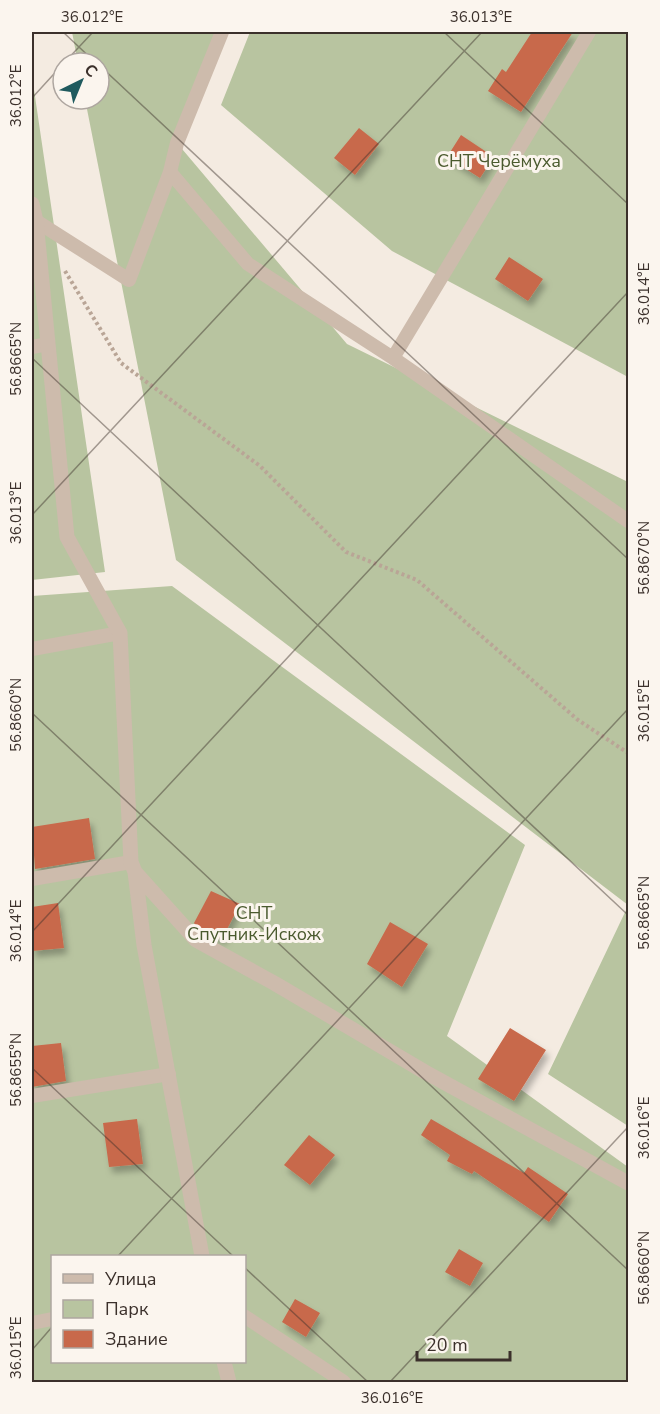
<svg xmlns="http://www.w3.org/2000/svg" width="660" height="1414" font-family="'Nunito Sans',sans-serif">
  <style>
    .green { fill: #b8c4a0; fill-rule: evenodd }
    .building { fill: #c8694b; filter: url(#shadow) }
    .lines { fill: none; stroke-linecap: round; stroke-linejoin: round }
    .path { stroke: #b9a596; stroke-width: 4; stroke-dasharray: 3 3; stroke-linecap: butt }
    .service { stroke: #cdbbac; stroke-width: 14 }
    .minor { stroke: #cdbbac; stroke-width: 15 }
    .ticks { fill: none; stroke: #3b302b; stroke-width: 1.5; stroke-opacity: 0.45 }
    .labels { text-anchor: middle; stroke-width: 6; stroke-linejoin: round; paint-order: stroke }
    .park-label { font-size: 18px; fill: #4a5a2e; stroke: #fbf5ee }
    .neatline { fill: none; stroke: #3b302b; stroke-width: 2 }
    .ticks-label { font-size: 15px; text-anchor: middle; fill: #3b302b }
  </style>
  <defs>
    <filter id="shadow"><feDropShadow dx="3.5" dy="6" stdDeviation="3" flood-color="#0004"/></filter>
  </defs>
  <rect width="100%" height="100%" fill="#f4ebe1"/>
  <path class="green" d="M 72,32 L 222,32 L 177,143 L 347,344 L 628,482 L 628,905 L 176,560 L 85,99 L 99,99 L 99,63 L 78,63 Z
    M 250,32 L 628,32 L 628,377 L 392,251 L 221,105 Z
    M 32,76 L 105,572 L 32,580 Z
    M 172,586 L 525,845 L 447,1036 L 628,1167 L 628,1382 L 32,1382 L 32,596 ZM 52,1256 L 244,1256 L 244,1362 L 52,1362 Z
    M 628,906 L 628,1126 L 548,1074 Z"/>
  <path class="building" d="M 532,32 L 573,32 L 521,112 L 488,91 L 502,69 L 506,72 Z
    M 359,128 L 379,144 L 355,175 L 334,158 Z
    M 461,135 L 494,157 L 480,178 L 447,157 Z
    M 509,257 L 543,279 L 528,301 L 495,279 Z
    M 89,818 L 95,859 L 35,869 L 32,827 Z
    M 211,891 L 240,904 L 222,939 L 197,927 L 194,923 Z
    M 58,903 L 64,948 L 32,951 L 32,907 Z
    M 390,922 L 428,944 L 402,987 L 367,964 Z
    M 510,1028 L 546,1050 L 514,1101 L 478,1079 Z
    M 61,1043 L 66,1081 L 32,1087 L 32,1046 Z
    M 137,1119 L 143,1164 L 109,1167 L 103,1123 Z
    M 431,1119 L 524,1173 L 528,1167 L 568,1194 L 549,1222 L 474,1171 L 472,1174 L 447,1161 L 450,1155 L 421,1135 Z
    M 309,1135 L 335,1155 L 310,1185 L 284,1165 Z
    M 459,1249 L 483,1263 L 470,1286 L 445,1272 Z
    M 295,1299 L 320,1313 L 306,1337 L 282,1322 Z"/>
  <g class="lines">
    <path class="path" d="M 65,271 L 121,363 L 260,466 L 346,552 L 417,580 L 578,720 L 628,753"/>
    <path class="service" d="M 170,172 L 248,264 L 393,358 L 628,521
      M 36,221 L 129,280 L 170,172 L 177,143 L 222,32
      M 32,347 L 48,344
      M 393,358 L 589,32
      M 32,649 L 120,633
      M 32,879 L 131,862
      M 32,1096 L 169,1074
      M 244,1316 L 344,1382
      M 32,1323 L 52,1319"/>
    <path class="minor" d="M 32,204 L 36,221 L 67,537 L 120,633 L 131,862 L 135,872 L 144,945 L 202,1256
      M 135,872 L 196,940 L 274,983 L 425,1072 L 628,1183
      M 224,1362 L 229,1382"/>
  </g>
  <path class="ticks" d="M 63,32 L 96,63M 444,32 L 628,204M 64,63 L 93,32M 99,65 L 628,559M 32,98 L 63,64M 32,358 L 628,915M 32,515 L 482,32M 32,713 L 628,1270M 32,932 L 628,292M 32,1068 L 233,1256M 118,1256 L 628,709M 244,1267 L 368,1382M 32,1350 L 52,1327M 390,1382 L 628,1127"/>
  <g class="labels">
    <g class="park-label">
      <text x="499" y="167">СНТ Черёмуха</text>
      <text x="254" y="919">СНТ<tspan x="254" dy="21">Спутник-Искож</tspan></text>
    </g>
  </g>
  <rect width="660" height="1414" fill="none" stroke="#fbf5ee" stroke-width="66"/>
  <rect x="51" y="1255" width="195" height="108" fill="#fbf5ee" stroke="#aea6a0" stroke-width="1.5"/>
  <rect x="63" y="1274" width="30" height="9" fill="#cdbbac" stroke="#aea6a0" stroke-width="1.5"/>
  <text x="105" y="1285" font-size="18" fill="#3b302b">Улица</text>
  <rect x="63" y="1300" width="30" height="18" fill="#b8c4a0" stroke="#aea6a0" stroke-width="1.5"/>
  <text x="105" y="1315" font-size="18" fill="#3b302b">Парк</text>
  <rect x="63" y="1330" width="30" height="18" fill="#c8694b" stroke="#aea6a0" stroke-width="1.5"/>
  <text x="105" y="1345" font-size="18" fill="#3b302b">Здание</text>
  <g transform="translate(81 81) rotate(43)"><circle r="28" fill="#fbf5ee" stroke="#aea6a0" stroke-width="1.5"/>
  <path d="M0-4.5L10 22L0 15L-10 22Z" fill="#1f5a5e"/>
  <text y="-9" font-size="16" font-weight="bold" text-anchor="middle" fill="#3b302b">С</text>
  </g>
  <path d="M417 1351v9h93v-9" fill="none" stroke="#3b302b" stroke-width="3"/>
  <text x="426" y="1351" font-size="18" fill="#3b302b" stroke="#fbf5ee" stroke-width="4.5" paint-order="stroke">20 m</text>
  <rect x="33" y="33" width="594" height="1348" class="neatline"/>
  <g class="ticks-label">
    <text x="92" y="22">36.012°E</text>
    <text x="481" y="22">36.013°E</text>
    <text transform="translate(16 96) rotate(-90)" y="5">36.012°E</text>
    <text transform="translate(644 294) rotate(-90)" y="5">36.014°E</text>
    <text transform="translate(16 359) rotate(-90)" y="5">56.8665°N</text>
    <text transform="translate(16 513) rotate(-90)" y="5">36.013°E</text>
    <text transform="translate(644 558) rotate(-90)" y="5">56.8670°N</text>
    <text transform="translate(644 711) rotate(-90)" y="5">36.015°E</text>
    <text transform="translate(16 715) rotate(-90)" y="5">56.8660°N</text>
    <text transform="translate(644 913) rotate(-90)" y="5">56.8665°N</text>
    <text transform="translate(16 931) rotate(-90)" y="5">36.014°E</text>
    <text transform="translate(16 1070) rotate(-90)" y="5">56.8655°N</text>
    <text transform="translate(644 1128) rotate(-90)" y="5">36.016°E</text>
    <text transform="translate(644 1268) rotate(-90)" y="5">56.8660°N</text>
    <text transform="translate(16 1348) rotate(-90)" y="5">36.015°E</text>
    <text x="392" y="1403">36.016°E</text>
  </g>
</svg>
